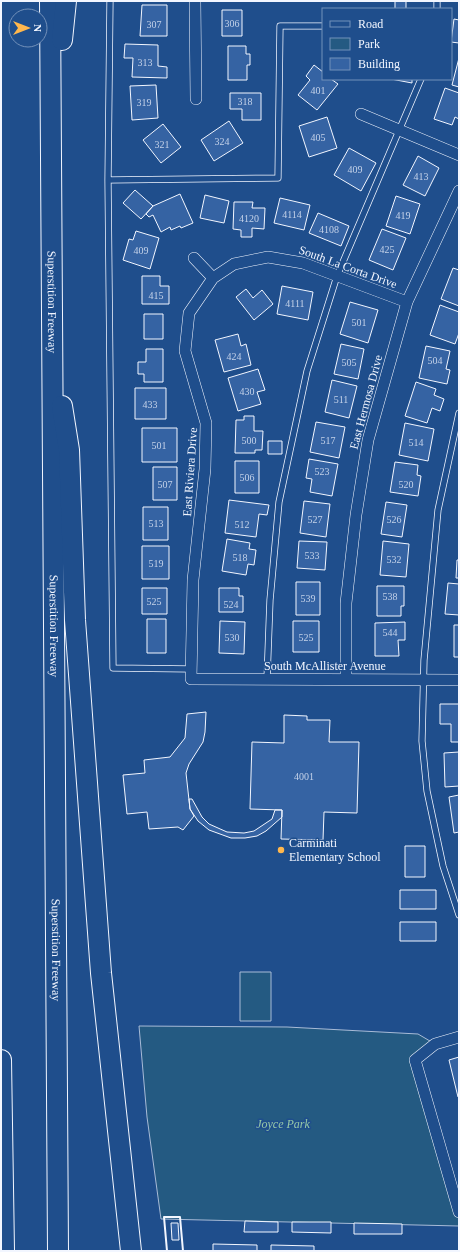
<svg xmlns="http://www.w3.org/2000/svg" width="460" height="1252" font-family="'Times New Roman',serif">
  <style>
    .green { fill: #245a82; stroke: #a8bbd7 }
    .building { fill: #3563a3; stroke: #f2f6ff }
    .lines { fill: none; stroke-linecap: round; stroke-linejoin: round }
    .service-casing { stroke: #f2f6ff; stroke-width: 7 }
    .minor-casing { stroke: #f2f6ff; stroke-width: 12 }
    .motorway-casing { stroke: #f2f6ff; stroke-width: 22 }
    .service { stroke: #1f4e8c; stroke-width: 5.5 }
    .minor { stroke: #1f4e8c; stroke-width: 11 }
    .motorway { stroke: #1f4e8c; stroke-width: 20 }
    .wall { stroke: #f2f6ff; stroke-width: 2 }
    .poi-dot { fill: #ffb74d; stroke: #1f4e8c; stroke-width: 1.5 }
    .labels { text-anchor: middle; stroke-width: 3; stroke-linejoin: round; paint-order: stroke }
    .number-label { font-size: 10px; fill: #c3d1e8 }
    .street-label { font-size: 12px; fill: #f2f6ff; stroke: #1f4e8c }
    .poi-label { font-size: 12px; fill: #f2f6ff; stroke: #1f4e8c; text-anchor: start }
    .park-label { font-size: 12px; font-style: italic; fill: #97c8a6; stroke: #1f4e8c }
  </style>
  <rect width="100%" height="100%" fill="#1f4e8c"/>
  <path class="green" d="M 240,972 L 271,972 L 271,1021 L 240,1021 Z
    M 139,1026 L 287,1027 L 418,1034 L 435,1044 L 415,1060 L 459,1212 L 459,1226 L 161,1219 L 147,1117 Z"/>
  <path class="building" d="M 395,1 L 406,1 L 406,9 L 395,9 Z
    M 142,5 L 167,5 L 167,36 L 140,36 Z
    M 222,10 L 242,10 L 242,36 L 222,36 Z
    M 454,19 L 459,20 L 459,43 L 451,42 Z
    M 125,44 L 158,45 L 158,66 L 167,67 L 167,78 L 132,77 L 133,58 L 124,58 Z
    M 228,46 L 246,46 L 246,54 L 250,54 L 250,65 L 247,65 L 247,80 L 228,80 Z
    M 459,58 L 459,87 L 452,85 Z
    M 314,65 L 323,72 L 323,79 L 331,79 L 338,84 L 317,110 L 298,95 L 310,80 L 306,76 Z
    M 391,79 L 412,79 L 412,83 Z
    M 156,85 L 158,118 L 132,120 L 130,86 Z
    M 445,88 L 459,93 L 459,119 L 455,117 L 452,125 L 434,119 Z
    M 230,93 L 261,93 L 261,120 L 242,120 L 242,109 L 230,109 Z
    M 327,117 L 337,148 L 309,157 L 299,126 Z
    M 229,121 L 243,143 L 214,161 L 201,140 Z
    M 163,124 L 181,147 L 161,163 L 143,140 Z
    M 349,148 L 376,163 L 361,191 L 334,175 Z
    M 418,156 L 439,168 L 425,196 L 403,185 Z
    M 135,190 L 153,206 L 141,219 L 123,203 Z
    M 180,194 L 193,223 L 181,228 L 180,226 L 171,230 L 170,227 L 161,232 L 153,215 L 149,217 L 146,214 L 153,206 Z
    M 205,195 L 229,201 L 224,223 L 200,218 Z
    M 396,196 L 420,204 L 410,234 L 386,226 Z
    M 280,198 L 310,205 L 304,230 L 274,223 Z
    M 234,202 L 253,202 L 252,208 L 265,208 L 264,229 L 252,228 L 252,237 L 241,237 L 241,230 L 233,229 Z
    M 318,213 L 349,226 L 341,246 L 309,233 Z
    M 382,229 L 406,238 L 393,270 L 369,260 Z
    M 136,231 L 159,238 L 150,269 L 123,260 L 129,239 L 133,240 Z
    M 453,268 L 459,270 L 459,306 L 441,299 Z
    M 142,276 L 160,276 L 160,286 L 169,286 L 169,304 L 142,304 Z
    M 282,286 L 313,292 L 308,320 L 277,314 Z
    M 246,289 L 253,298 L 262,290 L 273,304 L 254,320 L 236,297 Z
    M 350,302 L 378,310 L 368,343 L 340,334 Z
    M 440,305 L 459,312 L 459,333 L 455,344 L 430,335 Z
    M 144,314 L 163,314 L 163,339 L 144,339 Z
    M 238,334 L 241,346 L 246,344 L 251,365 L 224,372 L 215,340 Z
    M 341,344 L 364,349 L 358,379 L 334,374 Z
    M 426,346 L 450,351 L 446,369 L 450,370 L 447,384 L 419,378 Z
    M 146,349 L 163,349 L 163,382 L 144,382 L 144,374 L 138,374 L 138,362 L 146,362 Z
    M 258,369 L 265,390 L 257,392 L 261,404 L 238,411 L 228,378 Z
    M 332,380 L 357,386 L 349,418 L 325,412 Z
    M 416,382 L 436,389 L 434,395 L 444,399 L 440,411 L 432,408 L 427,423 L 405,416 Z
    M 135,388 L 166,388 L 166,419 L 135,419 Z
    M 244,416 L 254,416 L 254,431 L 263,431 L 262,450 L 255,450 L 255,453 L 235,453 L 236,420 L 244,420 Z
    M 316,422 L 345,427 L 339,458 L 310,452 Z
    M 405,423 L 434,429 L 428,461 L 399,455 Z
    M 142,428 L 177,428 L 177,462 L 142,462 Z
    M 268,441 L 282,441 L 282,454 L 268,454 Z
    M 309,459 L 338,464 L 332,496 L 310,492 L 312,479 L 306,478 Z
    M 235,461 L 259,461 L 259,493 L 235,493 Z
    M 395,462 L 418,465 L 417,475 L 421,476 L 418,496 L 390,492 Z
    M 153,467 L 177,467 L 177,500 L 153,500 Z
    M 229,500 L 269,505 L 267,515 L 259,514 L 256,537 L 225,533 Z
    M 304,501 L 330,504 L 326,537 L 300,533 Z
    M 386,502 L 407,505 L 402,537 L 381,534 Z
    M 143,507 L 168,507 L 168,540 L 143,540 Z
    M 227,539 L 250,543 L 249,549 L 256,550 L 254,565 L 248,564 L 246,575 L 222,571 Z
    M 299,541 L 327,542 L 325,570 L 297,568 Z
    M 383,541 L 409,544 L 406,577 L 380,575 Z
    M 142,546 L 169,546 L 169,579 L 142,579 Z
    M 457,560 L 459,560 L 459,578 L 456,578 Z
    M 296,582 L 320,582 L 320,615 L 296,615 Z
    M 448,583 L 459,584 L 459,615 L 445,614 Z
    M 377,586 L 404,586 L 404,606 L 401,606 L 401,616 L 377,616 Z
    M 142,588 L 167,588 L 167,614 L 142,614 Z
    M 219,588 L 239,588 L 239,596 L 243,596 L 243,612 L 219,612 Z
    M 147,619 L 166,619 L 166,653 L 147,653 Z
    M 220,621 L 245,622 L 244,654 L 219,653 Z
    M 293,621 L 319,621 L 319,652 L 293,652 Z
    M 405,622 L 405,640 L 398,640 L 399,656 L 375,656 L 375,623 Z
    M 454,625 L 459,625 L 459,657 L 454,657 Z
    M 440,704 L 459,704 L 459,742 L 451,742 L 451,724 L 440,724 Z
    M 206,712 L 205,732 L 203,742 L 189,764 L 186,773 L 190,809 L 194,816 L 183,830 L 178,827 L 149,829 L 147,812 L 127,814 L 123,775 L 145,773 L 144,760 L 170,757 L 185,738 L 187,714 Z
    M 284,715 L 307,716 L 307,720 L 330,720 L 329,742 L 359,742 L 357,813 L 324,812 L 323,840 L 281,839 L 282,810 L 250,809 L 252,742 L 284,743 Z
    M 459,752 L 459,786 L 445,787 L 444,753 Z
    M 459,795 L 459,832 L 454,833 L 449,797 Z
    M 189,799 L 192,799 L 202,817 L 209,824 L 227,832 L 244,833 L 254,831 L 272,819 L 275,810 L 282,810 L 282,817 L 266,831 L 257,836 L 245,838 L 231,838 L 209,830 L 198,821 L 190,809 Z
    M 405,846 L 425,846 L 425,877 L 405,877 Z
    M 400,890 L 436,890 L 436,909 L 400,909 Z
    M 400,922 L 436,922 L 436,941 L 400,941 Z
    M 459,1057 L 459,1096 L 458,1097 L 449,1060 Z
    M 245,1221 L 278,1222 L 278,1232 L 244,1232 Z
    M 292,1222 L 331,1222 L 331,1233 L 292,1232 Z
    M 171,1223 L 178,1223 L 179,1240 L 172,1240 Z
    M 354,1223 L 402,1224 L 402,1234 L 354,1234 Z
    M 213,1244 L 257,1245 L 257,1251 L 213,1251 Z
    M 271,1245 L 314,1246 L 314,1251 L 271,1251 Z"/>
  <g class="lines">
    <defs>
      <path id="service" d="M 110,1 L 108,180 L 113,668 L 191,669
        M 437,9 L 437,1
        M 108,180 L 278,178 L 280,26 L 323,26
        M 459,413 L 438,510 L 424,660 L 422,741 L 427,791 L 443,866 L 459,915
        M 267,679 L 270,600 L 279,502 L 307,371 L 337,276 L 421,79"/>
      <path id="minor" d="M 195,1 L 196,99
        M 361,114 L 459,155
        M 194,258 L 213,278
        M 407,302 L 303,263 L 268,257 L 234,264 L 213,278 L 189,313 L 185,351 L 206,423 L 205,469 L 193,580 L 191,679 L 459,680
        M 346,679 L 346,603 L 356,515 L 368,440 L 407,302 L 459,191
        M 459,1037 L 435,1044 L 415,1060 L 459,1212"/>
      <g id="motorway">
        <path id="s1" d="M 50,1 L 58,1251"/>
        <path d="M 62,40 L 66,1"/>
        <path d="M 62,406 L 69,450 L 75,620 L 101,973 L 131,1251"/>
        <path d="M 1,1060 L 4,1251"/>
      </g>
    </defs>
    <use href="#service" class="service-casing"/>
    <use href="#minor" class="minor-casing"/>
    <use href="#motorway" class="motorway-casing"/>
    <use href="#service" class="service"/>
    <use href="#minor" class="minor"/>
    <use href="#motorway" class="motorway"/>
    <path class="wall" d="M 167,1251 L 164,1217 L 180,1217 L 183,1251"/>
  </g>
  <circle class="poi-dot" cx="281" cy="850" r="4"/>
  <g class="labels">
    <g class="number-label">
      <text x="232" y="27">306</text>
      <text x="154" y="28">307</text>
      <text x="145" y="66">313</text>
      <text x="318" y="94">401</text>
      <text x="245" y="105">318</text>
      <text x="144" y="106">319</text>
      <text x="318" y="141">405</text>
      <text x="222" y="145">324</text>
      <text x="162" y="148">321</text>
      <text x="355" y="173">409</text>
      <text x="421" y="180">413</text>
      <text x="292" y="218">4114</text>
      <text x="403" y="219">419</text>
      <text x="249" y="222">4120</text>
      <text x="329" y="233">4108</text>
      <text x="387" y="253">425</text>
      <text x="141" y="254">409</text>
      <text x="156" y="299">415</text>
      <text x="295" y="307">4111</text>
      <text x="359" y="326">501</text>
      <text x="234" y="360">424</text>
      <text x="435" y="364">504</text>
      <text x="349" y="366">505</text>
      <text x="247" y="395">430</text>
      <text x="341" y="403">511</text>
      <text x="150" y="408">433</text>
      <text x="249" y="444">500</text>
      <text x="328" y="444">517</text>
      <text x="416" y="446">514</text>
      <text x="159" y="449">501</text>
      <text x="322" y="475">523</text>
      <text x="247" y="481">506</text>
      <text x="165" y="488">507</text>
      <text x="406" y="488">520</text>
      <text x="315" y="523">527</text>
      <text x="394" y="523">526</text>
      <text x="156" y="527">513</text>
      <text x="242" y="528">512</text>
      <text x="312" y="559">533</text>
      <text x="240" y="561">518</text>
      <text x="394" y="563">532</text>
      <text x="156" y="567">519</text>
      <text x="390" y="600">538</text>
      <text x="308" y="602">539</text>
      <text x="154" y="605">525</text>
      <text x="231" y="608">524</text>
      <text x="390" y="636">544</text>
      <text x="232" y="641">530</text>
      <text x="306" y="641">525</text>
      <text x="304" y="780">4001</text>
    </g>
    <g class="street-label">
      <text transform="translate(348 267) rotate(20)" y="4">South La Corta Drive</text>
      <text dy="4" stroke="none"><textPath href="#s1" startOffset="301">Superstition Freeway</textPath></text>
      <text transform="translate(366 402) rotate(-75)" y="4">East Hermosa Drive</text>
      <text transform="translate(190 472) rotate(-86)" y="4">East Riviera Drive</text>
      <text dy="4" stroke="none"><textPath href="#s1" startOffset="625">Superstition Freeway</textPath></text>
      <text x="325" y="670">South McAllister Avenue</text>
      <text dy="4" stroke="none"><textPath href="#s1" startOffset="949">Superstition Freeway</textPath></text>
    </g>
    <g class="poi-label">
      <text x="289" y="847">Carminati<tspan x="289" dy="14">Elementary School</tspan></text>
    </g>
    <g class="park-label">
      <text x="283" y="1128">Joyce Park</text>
    </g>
  </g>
  <rect width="460" height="1252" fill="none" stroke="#f2f6ff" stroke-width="4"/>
  <rect x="322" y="8" width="130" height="72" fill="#1f4e8c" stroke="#7391ba"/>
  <rect x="330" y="21" width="20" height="6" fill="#1f4e8c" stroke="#7391ba"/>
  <text x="358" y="28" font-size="12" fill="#f2f6ff">Road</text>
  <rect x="330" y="38" width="20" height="12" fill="#245a82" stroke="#7391ba"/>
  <text x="358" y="48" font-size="12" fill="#f2f6ff">Park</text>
  <rect x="330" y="58" width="20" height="12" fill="#3563a3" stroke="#7391ba"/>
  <text x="358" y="68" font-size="12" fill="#f2f6ff">Building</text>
  <g transform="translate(28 28) rotate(90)"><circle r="19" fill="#1f4e8c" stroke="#7391ba"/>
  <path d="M0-3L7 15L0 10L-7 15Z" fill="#ffb74d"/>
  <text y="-6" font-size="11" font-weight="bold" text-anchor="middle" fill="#f2f6ff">N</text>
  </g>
</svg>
